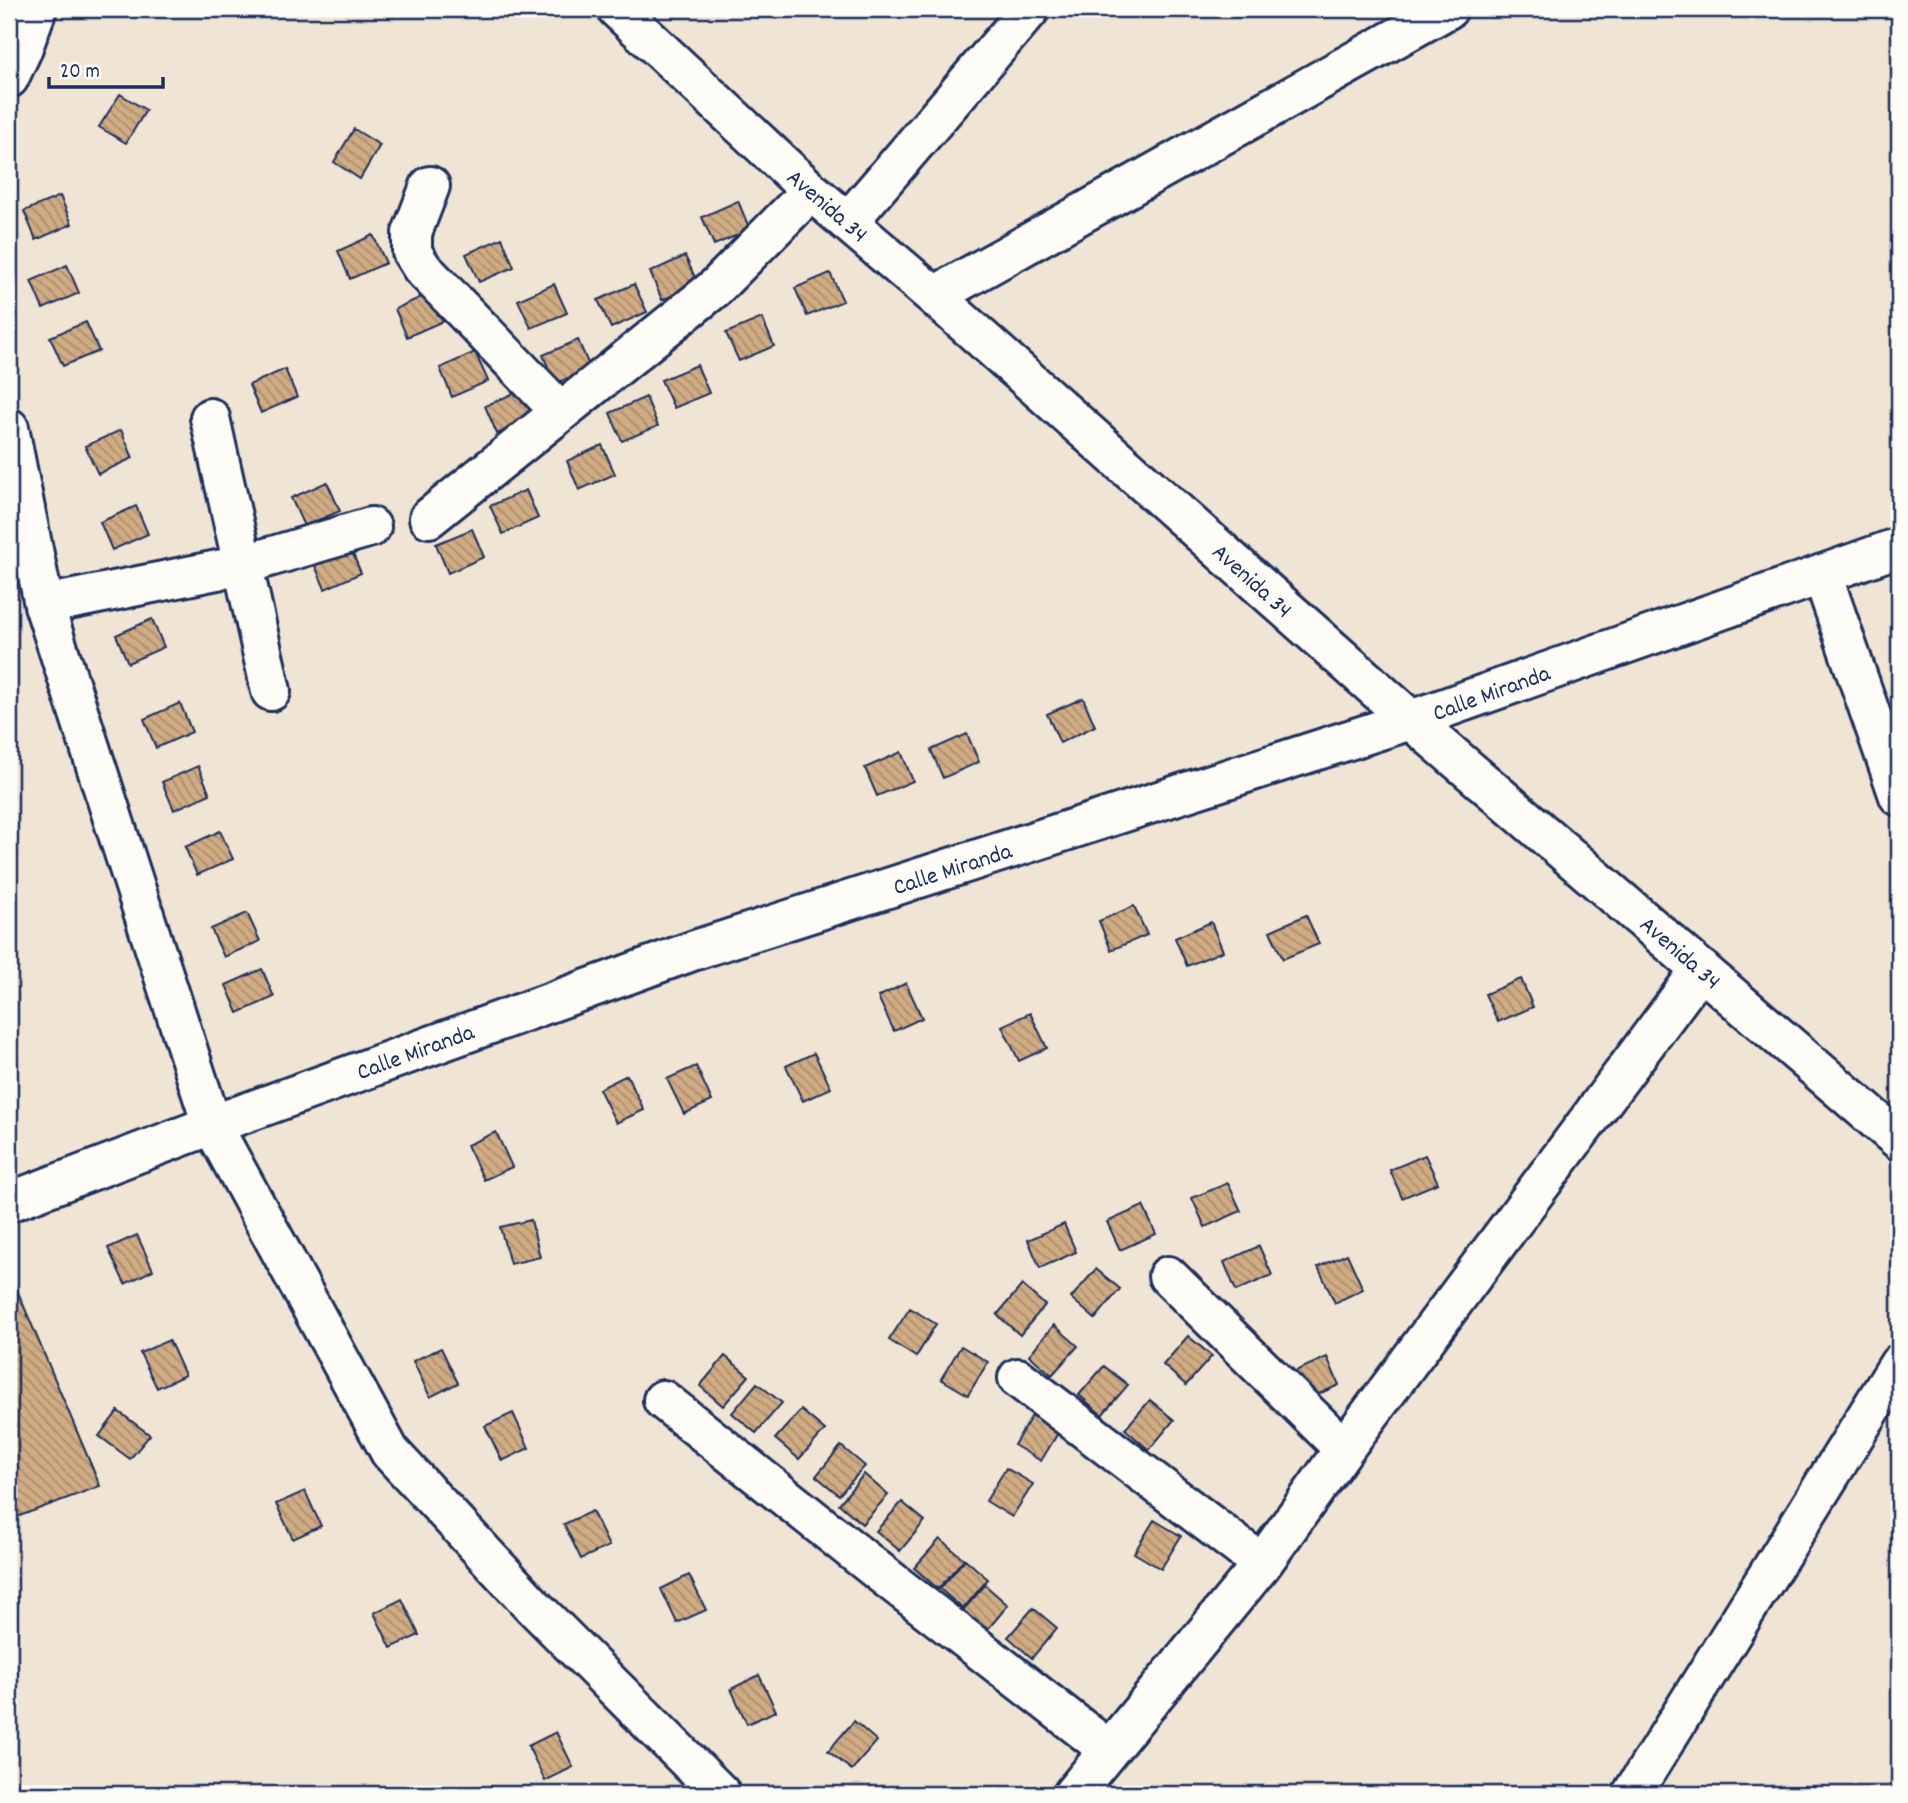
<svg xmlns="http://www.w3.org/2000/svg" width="1908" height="1803" font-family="Dekko,sans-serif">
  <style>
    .building { fill: url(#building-back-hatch); stroke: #1b2f5e; stroke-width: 2 }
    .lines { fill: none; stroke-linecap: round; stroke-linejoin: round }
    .minor-casing { stroke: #1b2f5e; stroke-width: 44 }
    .minor { stroke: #fdfcf7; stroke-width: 38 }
    .labels { text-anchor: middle; stroke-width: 7; stroke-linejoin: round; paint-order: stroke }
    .street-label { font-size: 24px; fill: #1b2f5e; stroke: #fdfcf7 }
  </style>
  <defs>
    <pattern id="building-back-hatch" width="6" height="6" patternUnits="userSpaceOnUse" patternTransform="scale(1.75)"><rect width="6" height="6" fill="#d1ac83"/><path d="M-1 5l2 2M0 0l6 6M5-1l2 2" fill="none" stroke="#a98c6e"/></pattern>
  </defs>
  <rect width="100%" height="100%" fill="#f0e4d4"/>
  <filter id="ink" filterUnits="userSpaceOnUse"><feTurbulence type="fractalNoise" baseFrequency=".0143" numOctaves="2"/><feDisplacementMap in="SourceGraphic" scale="14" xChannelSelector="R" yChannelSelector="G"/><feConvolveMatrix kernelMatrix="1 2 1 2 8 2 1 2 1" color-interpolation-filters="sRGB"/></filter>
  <g filter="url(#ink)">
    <path class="building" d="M 120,94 L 146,110 L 126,143 L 99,127 Z
      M 354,129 L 380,145 L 360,179 L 334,162 Z
      M 60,196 L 72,224 L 36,240 L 24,211 Z
      M 738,201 L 750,230 L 714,245 L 702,217 Z
      M 373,235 L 386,263 L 350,279 L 338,251 Z
      M 502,238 L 514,267 L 479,282 L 466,254 Z
      M 685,256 L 698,284 L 662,300 L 650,272 Z
      M 67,265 L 79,293 L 43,309 L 31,281 Z
      M 830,273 L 843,301 L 807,316 L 795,288 Z
      M 554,284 L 567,313 L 531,328 L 518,300 Z
      M 634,284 L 647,312 L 611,328 L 598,300 Z
      M 430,293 L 443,321 L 407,337 L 395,309 Z
      M 762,318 L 774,346 L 739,361 L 726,333 Z
      M 86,322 L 99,351 L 63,366 L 50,337 Z
      M 578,340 L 590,368 L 555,384 L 543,355 Z
      M 475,352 L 488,381 L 452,397 L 440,368 Z
      M 697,365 L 709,393 L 674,408 L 661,380 Z
      M 285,369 L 297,397 L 261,413 L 249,385 Z
      M 521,390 L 533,418 L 497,434 L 485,406 Z
      M 646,397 L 658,426 L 622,441 L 610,413 Z
      M 121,430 L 133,458 L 98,474 L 85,446 Z
      M 602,445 L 615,474 L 579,490 L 567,461 Z
      M 327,482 L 340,511 L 304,526 L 291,498 Z
      M 526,490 L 538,518 L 503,534 L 490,506 Z
      M 136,506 L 148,534 L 112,550 L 100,522 Z
      M 472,529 L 484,557 L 448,573 L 436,544 Z
      M 349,545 L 361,573 L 325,589 L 313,561 Z
      M 152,619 L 164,647 L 128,663 L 116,635 Z
      M 1083,698 L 1095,726 L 1060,743 L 1047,714 Z
      M 180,703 L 192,732 L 156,748 L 144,719 Z
      M 967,734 L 979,762 L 943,778 L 931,750 Z
      M 901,752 L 913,781 L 877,796 L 865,768 Z
      M 198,766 L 210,794 L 174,810 L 162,782 Z
      M 220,831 L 233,859 L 197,875 L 185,847 Z
      M 1134,906 L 1147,935 L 1111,950 L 1099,921 Z
      M 247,913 L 260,941 L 224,957 L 211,929 Z
      M 1306,915 L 1319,944 L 1283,959 L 1270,931 Z
      M 1211,922 L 1223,951 L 1187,966 L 1175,938 Z
      M 262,969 L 274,997 L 238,1013 L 226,985 Z
      M 1521,979 L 1533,1007 L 1498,1022 L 1485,994 Z
      M 906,983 L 922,1018 L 894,1031 L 878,997 Z
      M 1030,1013 L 1047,1048 L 1019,1061 L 1002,1026 Z
      M 814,1053 L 831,1088 L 803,1101 L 786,1066 Z
      M 696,1066 L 712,1101 L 684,1114 L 667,1079 Z
      M 627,1075 L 644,1110 L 616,1123 L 599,1089 Z
      M 496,1132 L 512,1167 L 484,1180 L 467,1145 Z
      M 1425,1155 L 1438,1183 L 1402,1198 L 1390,1170 Z
      M 1228,1183 L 1241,1211 L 1205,1227 L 1192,1198 Z
      M 1143,1206 L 1156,1234 L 1120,1250 L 1107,1222 Z
      M 531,1220 L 540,1257 L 510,1264 L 500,1227 Z
      M 1064,1224 L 1076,1252 L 1040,1268 L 1028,1240 Z
      M 137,1235 L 153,1270 L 125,1284 L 108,1248 Z
      M 1259,1246 L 1272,1275 L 1236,1291 L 1224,1262 Z
      M 1347,1254 L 1363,1289 L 1335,1303 L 1318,1267 Z
      M 1096,1269 L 1120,1289 L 1095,1319 L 1071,1298 Z
      M 9,1271 L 100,1486 L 17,1517 L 9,1498 Z
      M 1022,1285 L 1045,1305 L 1020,1335 L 997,1315 Z
      M 910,1308 L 936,1324 L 916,1357 L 889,1340 Z
      M 1054,1325 L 1078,1346 L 1052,1375 L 1029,1355 Z
      M 1188,1336 L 1212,1356 L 1186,1385 L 1163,1365 Z
      M 169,1340 L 185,1375 L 157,1388 L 140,1353 Z
      M 961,1346 L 988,1362 L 968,1395 L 941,1379 Z
      M 441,1348 L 458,1383 L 430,1397 L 413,1361 Z
      M 725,1356 L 749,1376 L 723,1406 L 700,1386 Z
      M 1327,1357 L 1339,1385 L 1303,1401 L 1291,1373 Z
      M 1104,1366 L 1128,1385 L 1102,1415 L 1079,1395 Z
      M 757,1383 L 782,1403 L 756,1433 L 732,1413 Z
      M 1150,1400 L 1174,1420 L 1149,1450 L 1125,1429 Z
      M 801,1410 L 825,1430 L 799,1459 L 775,1439 Z
      M 118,1411 L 150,1435 L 130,1459 L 99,1436 Z
      M 1034,1412 L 1061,1428 L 1041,1461 L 1014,1445 Z
      M 513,1413 L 529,1448 L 502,1461 L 485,1426 Z
      M 841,1446 L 865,1466 L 839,1495 L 816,1476 Z
      M 1006,1468 L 1033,1484 L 1012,1517 L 986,1501 Z
      M 864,1474 L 888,1495 L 862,1524 L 839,1504 Z
      M 305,1491 L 321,1526 L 293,1539 L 276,1504 Z
      M 902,1502 L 925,1521 L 900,1551 L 876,1531 Z
      M 592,1511 L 609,1546 L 581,1559 L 564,1524 Z
      M 1154,1520 L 1181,1536 L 1161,1569 L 1134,1553 Z
      M 940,1539 L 964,1559 L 938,1589 L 914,1568 Z
      M 965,1559 L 988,1579 L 963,1609 L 940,1589 Z
      M 689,1575 L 706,1610 L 677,1623 L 661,1589 Z
      M 985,1585 L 1008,1605 L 983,1635 L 959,1615 Z
      M 402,1599 L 419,1635 L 391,1648 L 374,1613 Z
      M 1033,1608 L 1057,1628 L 1032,1658 L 1008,1637 Z
      M 759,1675 L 776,1711 L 747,1724 L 731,1689 Z
      M 854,1721 L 877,1741 L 852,1770 L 828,1751 Z
      M 556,1732 L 573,1767 L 545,1781 L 528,1746 Z"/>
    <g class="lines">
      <defs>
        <path id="minor" d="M 617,9 L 811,191 L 934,296 L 1411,720 L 1899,1140
          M 9,78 L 22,50 L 37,9
          M 430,186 L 412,233 L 412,252 L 422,268 L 561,412
          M 848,222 L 1030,9
          M 934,296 L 1448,9
          M 210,418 L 271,691
          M 9,428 L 44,605 L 212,1125 L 390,1452 L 534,1607 L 721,1794
          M 429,518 L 715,288 L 811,191
          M 1822,574 L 1899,796
          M 44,605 L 242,565 L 371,527
          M 9,1202 L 212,1125 L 695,950 L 1411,720 L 1899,547
          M 1168,1276 L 1344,1449
          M 1018,1378 L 1262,1564
          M 663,1400 L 882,1574 L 1109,1750
          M 1073,1794 L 1262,1564 L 1344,1449 L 1701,969
          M 1632,1794 L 1899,1364"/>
      </defs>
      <use href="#minor" class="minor-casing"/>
      <use href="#minor" class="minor"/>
    </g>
  </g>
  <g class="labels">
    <g class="street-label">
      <text transform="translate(828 205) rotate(41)" y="8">Avenida 34</text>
      <text transform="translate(1253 580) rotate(42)" y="8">Avenida 34</text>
      <text transform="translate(1491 692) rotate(-20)" y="8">Calle Miranda</text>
      <text transform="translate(952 868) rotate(-18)" y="8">Calle Miranda</text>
      <text transform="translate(1681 952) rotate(41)" y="8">Avenida 34</text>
      <text transform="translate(415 1051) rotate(-20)" y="8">Calle Miranda</text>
    </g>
  </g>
  <rect width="1908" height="1803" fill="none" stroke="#fdfcf7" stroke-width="35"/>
  <rect x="18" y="18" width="1873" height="1768" fill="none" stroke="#1b2f5e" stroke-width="2.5" filter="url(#ink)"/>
  <path d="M49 77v10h114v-10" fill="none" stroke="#1b2f5e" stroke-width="3.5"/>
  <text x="60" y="77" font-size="21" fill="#1b2f5e" stroke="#fdfcf7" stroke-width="5" paint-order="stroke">20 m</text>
</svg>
